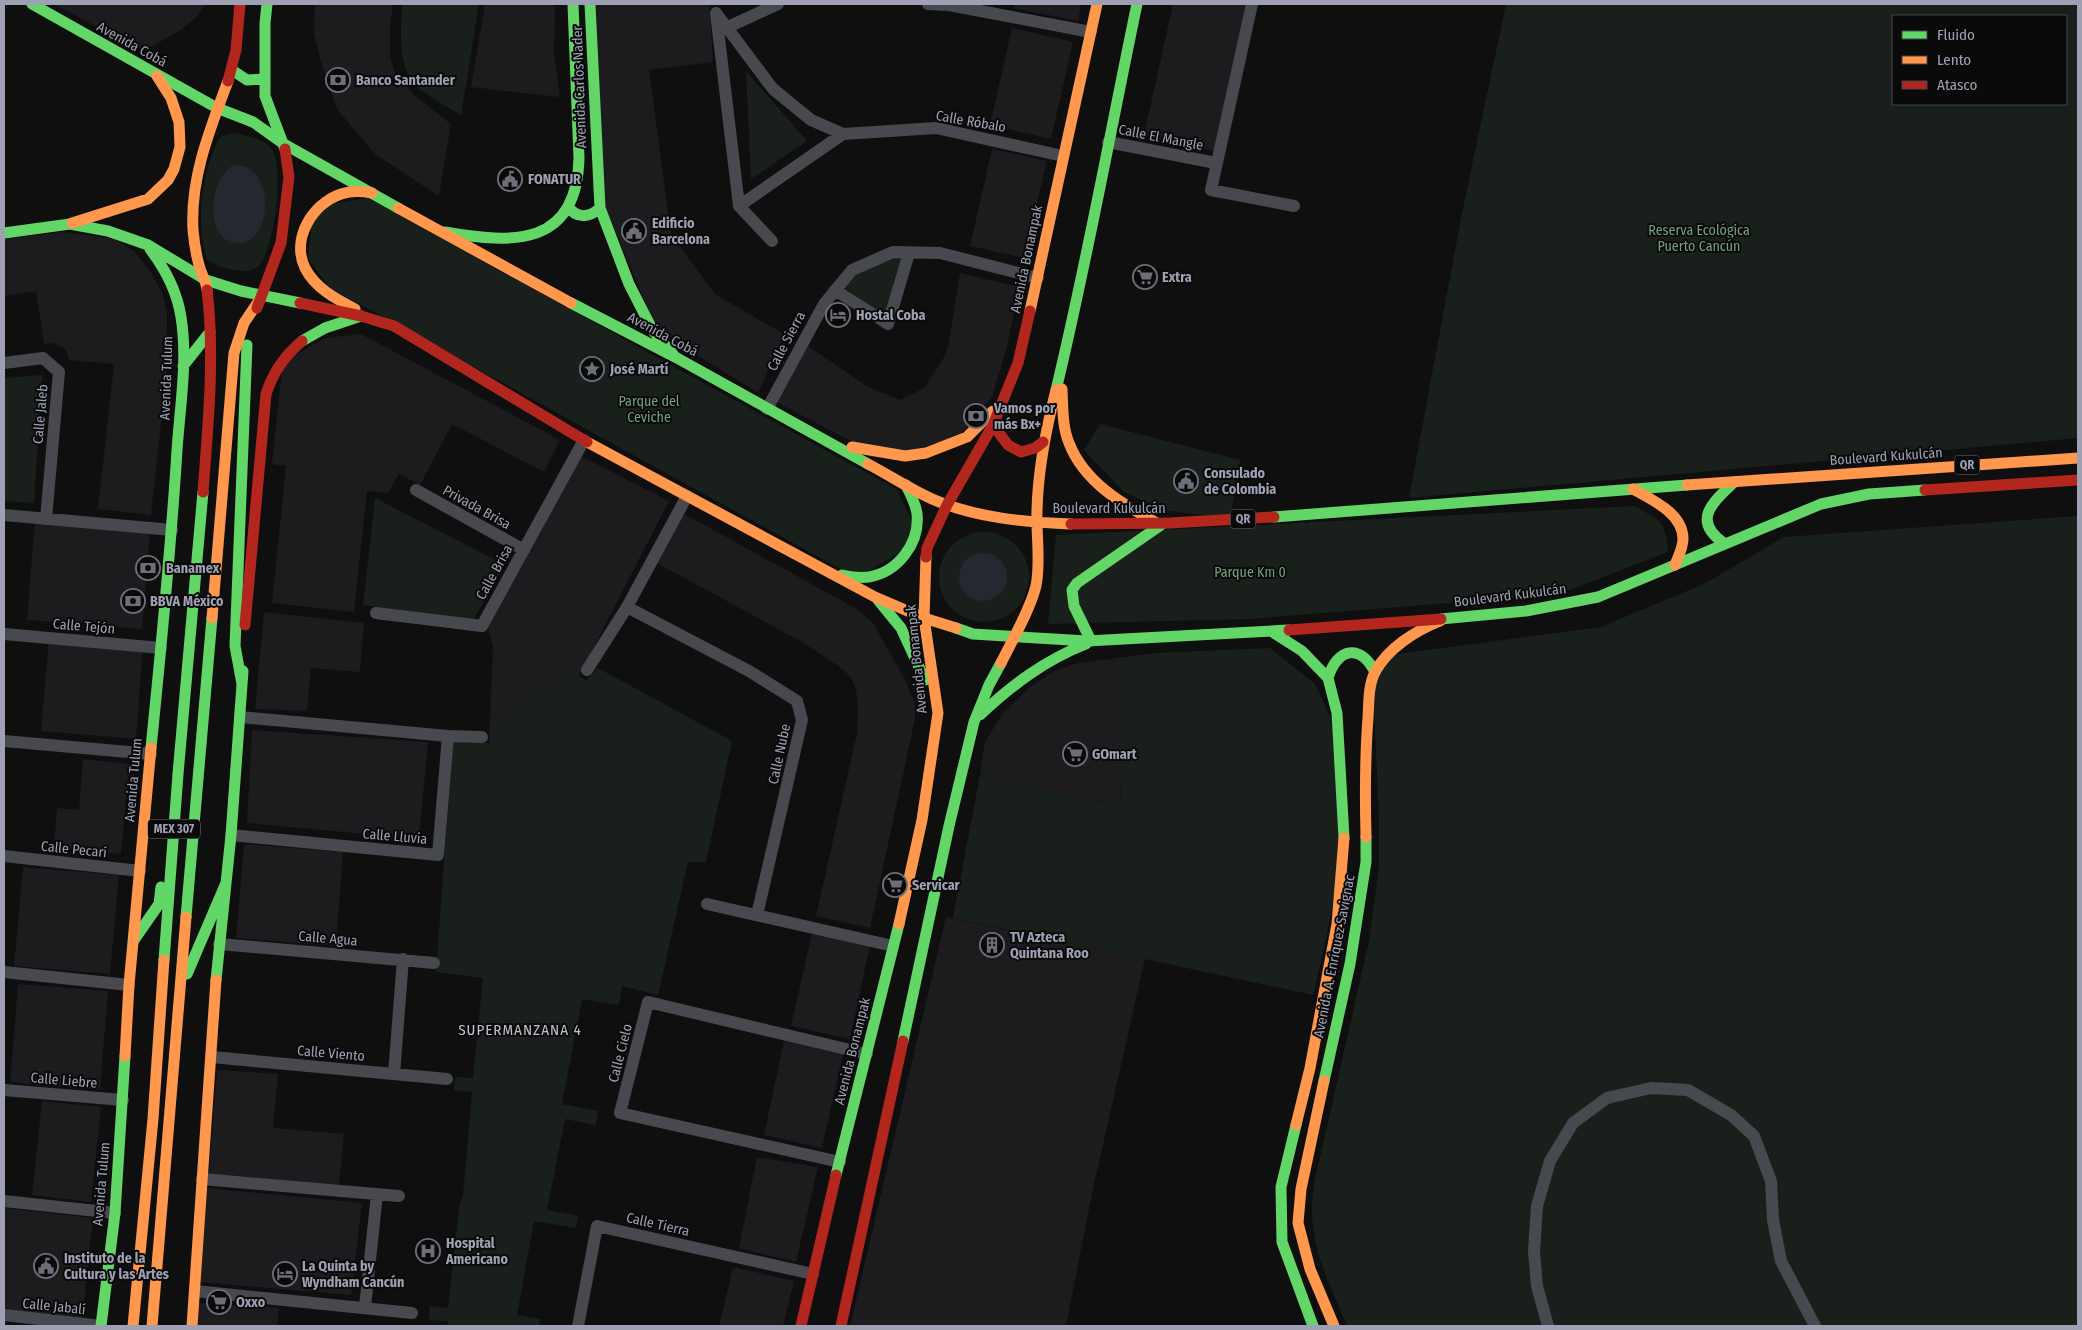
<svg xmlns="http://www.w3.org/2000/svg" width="2082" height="1330" font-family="'Fira Sans Condensed',sans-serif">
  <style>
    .built { fill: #1c1c1e }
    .green { fill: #19201b; fill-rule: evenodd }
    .water { fill: #232831 }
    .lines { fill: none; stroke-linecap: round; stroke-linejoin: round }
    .street { stroke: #48494f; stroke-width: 12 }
    .fast { stroke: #63d668; stroke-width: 11 }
    .slow { stroke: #ff974d; stroke-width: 11 }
    .jam { stroke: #b3261e; stroke-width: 11 }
    .labels { text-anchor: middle; stroke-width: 4; stroke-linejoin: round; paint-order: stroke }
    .shield { fill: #0a0a0b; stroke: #727481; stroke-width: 1 }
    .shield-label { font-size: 12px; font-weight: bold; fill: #9ea1b3 }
    .street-label { font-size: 14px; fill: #9ea1b3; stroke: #0a0a0b }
    .poi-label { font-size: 14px; font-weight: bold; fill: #9ea1b3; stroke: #0a0a0b; text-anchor: start }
    .park-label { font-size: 14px; fill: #73a07d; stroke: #0a0a0b }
    .neighbourhood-label { font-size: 15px; letter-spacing: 1px; fill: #c0c1ce; stroke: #0a0a0b }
  </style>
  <rect width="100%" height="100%" fill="#0f0f10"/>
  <path class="built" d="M 54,4 L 205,4 L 197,16 L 181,30 L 147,49 L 132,46 Z
    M 315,4 L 393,4 L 390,28 L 390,56 L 394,71 L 414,95 L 451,124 L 439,196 L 375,154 L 337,109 L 320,59 L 314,32 Z
    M 485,4 L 555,4 L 554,55 L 560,97 L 471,87 Z
    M 596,4 L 709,4 L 713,62 L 649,70 L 671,235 L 715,294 L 784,334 L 758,393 L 657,330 L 604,205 Z
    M 1015,4 L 1081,4 L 1078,21 L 1014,8 Z
    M 1173,4 L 1247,4 L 1214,151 L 1144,135 Z
    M 1012,28 L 1073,42 L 1051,139 L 990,125 Z
    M 992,149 L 1047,161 L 1024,258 L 970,246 Z
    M 63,232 L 115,239 L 134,251 L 150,271 L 163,294 L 167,313 L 167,368 L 151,515 L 98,509 L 114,364 L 69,360 L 67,352 L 62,347 L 53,343 L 44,344 L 36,291 L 4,296 L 4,239 Z
    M 960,273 L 1019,287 L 1007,347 L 992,397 L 958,437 L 906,452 L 853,442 L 776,402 L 808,346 L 868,387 L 901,400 L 924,388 L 943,359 L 948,347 Z
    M 361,334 L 560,440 L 544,472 L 452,424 L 420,485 L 399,474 L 388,493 L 367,491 L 354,612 L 272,603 L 286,466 L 272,464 L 282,370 L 295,355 L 325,338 Z
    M 575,453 L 669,501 L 579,676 L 498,717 L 497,743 L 489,743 L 493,646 L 487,623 Z
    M 681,512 L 855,608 L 873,623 L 903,676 L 915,703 L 915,719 L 870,928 L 816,916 L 857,733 L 858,711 L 856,689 L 850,676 L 837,665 L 802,642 L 655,562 Z
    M 35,521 L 150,531 L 142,629 L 27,620 Z
    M 264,612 L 364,623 L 360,672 L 311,668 L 307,711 L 255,709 Z
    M 49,637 L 143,645 L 136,739 L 41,731 Z
    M 1117,658 L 1121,807 L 980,775 L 985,742 L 1003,713 L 1030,687 L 1054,671 L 1078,663 Z
    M 252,730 L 428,742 L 419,839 L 247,823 Z
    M 83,759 L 129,764 L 121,854 L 54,848 L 57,808 L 79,810 Z
    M 244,844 L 343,852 L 336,946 L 236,938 Z
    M 23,867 L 119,875 L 110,974 L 14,966 Z
    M 946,917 L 1145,959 L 1093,1189 L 1066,1326 L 850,1326 Z
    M 812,933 L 870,945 L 850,1039 L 791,1026 Z
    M 18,984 L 108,991 L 100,1090 L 10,1082 Z
    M 784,1041 L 843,1054 L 822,1148 L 764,1135 Z
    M 217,1070 L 278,1074 L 273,1128 L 344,1134 L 339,1185 L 209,1174 Z
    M 42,1101 L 101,1107 L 91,1202 L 32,1195 Z
    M 757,1157 L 818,1167 L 796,1262 L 739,1248 Z
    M 207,1188 L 362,1203 L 351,1295 L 199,1282 Z
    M 4,1208 L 93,1218 L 82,1320 L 4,1313 Z
    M 733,1267 L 794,1281 L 783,1326 L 719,1326 Z
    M 198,1303 L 279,1308 L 277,1326 L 196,1326 Z"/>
  <path class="green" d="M 403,4 L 479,4 L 461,115 C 448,107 422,94 413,82 C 398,64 400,26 403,4 Z
    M 1506,4 L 2078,4 L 2078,438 L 1409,498 L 1462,213 ZM 1893,16 L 2066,16 L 2066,104 L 1893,104 Z
    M 746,71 L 807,141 L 751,179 Z
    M 234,133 C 246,136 261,138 270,147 C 286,161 275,256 256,268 C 243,276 219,267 207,260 C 195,223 201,172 220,137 Z
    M 368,198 L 896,489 L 913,522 L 906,549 L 857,578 C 681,482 506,384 330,288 L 308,259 L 312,223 L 330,204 Z
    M 893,255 L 905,255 L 886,318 L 844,287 L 854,272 Z
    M 42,375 L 34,503 L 4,501 L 4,378 Z
    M 1100,424 L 1240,460 L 1230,518 L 1162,510 L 1124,492 L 1084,450 Z
    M 375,498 L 505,565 L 473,620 L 363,605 Z
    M 1634,506 C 1660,520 1666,521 1668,552 L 1559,594 L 1249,619 L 1048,624 L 1056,535 Z
    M 2078,516 L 2078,1326 L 1347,1326 C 1327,1276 1305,1240 1314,1184 L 1369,941 L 1379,867 L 1379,818 L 1373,685 L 1389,655 L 1601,627 L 1706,583 L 1784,537 Z
    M939 577a45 45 0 1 1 90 0a45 45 0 1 1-90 0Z
    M 1270,648 L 1315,684 L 1331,718 L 1341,858 L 1326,940 L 1313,995 L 953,918 L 980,775 L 1121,807 L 1117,658 L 1156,653 Z
    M 598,668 L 732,741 L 706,862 L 688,862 L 658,995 L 622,986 L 619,1005 L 582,999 L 562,1104 L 598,1111 L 596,1125 L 565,1119 L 547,1210 L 578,1216 L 576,1228 L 534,1221 L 517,1315 L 540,1319 L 539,1326 L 448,1326 L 448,1321 L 429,1320 L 430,1306 L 448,1308 L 459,1208 L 463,1195 L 472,1092 L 454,1090 L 455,1077 L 473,1078 L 483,978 L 436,972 L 453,742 L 496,743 L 498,717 L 579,676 L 586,681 Z"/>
  <path class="water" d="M 233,165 C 265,163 272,207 259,230 C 256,236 250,240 244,243 C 238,243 230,242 225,239 C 204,222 213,178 233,165 Z
    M959 577a24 24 0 1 1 48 0a24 24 0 1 1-48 0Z"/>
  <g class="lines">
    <path class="street" d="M 928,4 L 949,5 L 1091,32
      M 1252,4 L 1211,190 L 1294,206
      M 716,13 L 773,89 L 811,120 L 843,134 L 936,128 L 1063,156
      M 716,13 L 739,206 L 772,241
      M 728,27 L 778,4
      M 1108,142 L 1216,163
      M 739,206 L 843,134
      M 835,290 L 888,324 L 909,253
      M 4,363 L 43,358 L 59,372 L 46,519
      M 767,409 L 824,304 L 852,270 L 893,252 L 940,253 L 1038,278
      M 416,490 L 524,550
      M 4,515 L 172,530
      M 627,607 L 749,671 L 797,701 L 802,720 L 757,915
      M 376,613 L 482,626 L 584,440
      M 4,634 L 161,648
      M 587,670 L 627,607 L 687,496
      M 448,736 L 482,737
      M 4,741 L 151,754
      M 231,835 L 438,855 L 448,736 L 240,717
      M 4,856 L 140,871
      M 707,904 L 893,946
      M 219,944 L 434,963
      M 4,972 L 129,985
      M 212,1057 L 447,1079
      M 394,1074 L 403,959
      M 4,1090 L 123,1100
      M 840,1162 L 620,1113 L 648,1002 L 867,1054
      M 202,1179 L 399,1196
      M 4,1201 L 115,1213
      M 195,1291 L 412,1313
      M 365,1307 L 377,1194
      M 4,1315 L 101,1326
      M 578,1326 L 597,1226 L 813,1274
      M 1548,1326 L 1537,1286 L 1534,1251 L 1537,1206 L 1550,1161 L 1573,1123 L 1607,1098 L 1651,1088 L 1688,1090 L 1731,1115 L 1754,1136 L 1771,1181 L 1773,1220 L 1781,1261 L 1815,1326"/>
    <path class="fast" d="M 32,4 L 217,108 L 253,122 L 284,144 L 398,208
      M 267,4 L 265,23 L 265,96 L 285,149
      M 590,4 L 600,208 L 629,284 L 653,331 L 673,354
      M 232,70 L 247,80 L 265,79
      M 568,206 C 576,219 589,218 600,208
      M 445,232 C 513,244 577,247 579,158 L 573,4
      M 4,233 L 70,224 L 108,231 L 148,245 L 206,280 L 241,291 L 300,303
      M 150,249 C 166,270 177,291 181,317 C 188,360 180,406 177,450 C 171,549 161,649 151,748
      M 571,303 L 677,358 L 868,464
      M 302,341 L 325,328 L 361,316
      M 183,366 L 210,332
      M 1056,390 C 1087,262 1110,133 1137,4
      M 1274,517 L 1687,485
      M 1725,544 C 1691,521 1712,503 1734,482
      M 842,575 C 851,577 860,578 869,577 C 898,572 920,543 917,514 C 916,504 910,494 906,485
      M 878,600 L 901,628 L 925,680
      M 1441,619 L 1526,611 L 1598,597 L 1821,504 L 1869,494 L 1925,490
      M 956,628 L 973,634 L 1087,641 L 1289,630
      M 1271,631 L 1302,651 L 1328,678 L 1337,713 L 1344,838
      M 1091,641 L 1074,606 L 1072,590 L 1077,583 L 1161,525
      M 1328,678 C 1337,648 1360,643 1375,672
      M 242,684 L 235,646 L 247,345
      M 980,715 C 1012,685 1045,660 1086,644
      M 186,917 L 212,618
      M 134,940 L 159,904 L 161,887
      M 164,960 L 178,774 L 203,492
      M 187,974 L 226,883
      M 216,980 L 231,835 L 243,671
      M 903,1041 L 949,826 L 974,722 L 989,685 L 1001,663
      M 1324,1081 L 1350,964 L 1366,862 L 1366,837
      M 1296,1125 L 1281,1187 L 1282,1242 L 1313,1326
      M 836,1175 L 899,924
      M 101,1326 L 115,1213 L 125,1056"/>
    <path class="slow" d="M 398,208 L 571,303
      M 72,223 L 148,199 L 168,180 L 174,169 L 180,147 L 179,122 L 171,98 L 157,76
      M 207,290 C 206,280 201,274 199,265 C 196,254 194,241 193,230 C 190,178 210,129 228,81
      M 355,309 C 336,299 315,288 305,268 C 291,239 312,204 341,194 C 352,190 362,191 372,193
      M 1030,311 L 1097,4
      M 1062,389 C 1063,407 1062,426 1069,443 C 1084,482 1122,504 1157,523
      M 587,442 L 875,597 L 924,618 L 956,628
      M 852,447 L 905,456 L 926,453 L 967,437 L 993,411
      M 868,464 C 889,475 910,489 932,499 C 976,518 1024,522 1071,524
      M 1687,485 L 2078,458
      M 1633,489 C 1652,500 1683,513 1683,539 C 1683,548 1678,557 1675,565
      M 212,618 L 234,353 L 244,323 L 262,296
      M 1001,663 C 1012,641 1030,610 1036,586 C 1041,561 1036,536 1037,510 C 1038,469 1046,429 1056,390
      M 1366,837 C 1365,797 1365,757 1368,718 C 1369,703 1368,686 1375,672 C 1388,648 1415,631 1440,621
      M 899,924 L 922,820 L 938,713 L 924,618 L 926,557
      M 125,1056 L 129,985 L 151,748
      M 1324,1081 L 1301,1189 L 1298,1223 L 1310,1269 L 1334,1326
      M 1296,1125 L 1310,1068 L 1337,924 L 1344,838
      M 133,1326 L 153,1119 L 164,960
      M 152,1326 L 186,917
      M 192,1326 L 216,980"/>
    <path class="jam" d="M 228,81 L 236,50 L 240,4
      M 300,303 L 361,316 L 394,326 L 587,442
      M 257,308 L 281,243 L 289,177 L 285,149
      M 993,425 L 1008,445 L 1021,452 L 1035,448 L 1043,442
      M 1925,490 L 2078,480
      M 203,492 C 208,426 215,355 207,290
      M 1071,524 L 1170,523 L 1274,517
      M 926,557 L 927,548 L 947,505 L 993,425 L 1018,363 L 1030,311
      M 245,625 L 266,394 C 273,372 284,356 302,341
      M 1289,630 L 1441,619
      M 801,1326 L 836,1175
      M 841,1326 L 903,1041"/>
  </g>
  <defs>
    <symbol id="bank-ring" viewBox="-11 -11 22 22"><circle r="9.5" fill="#0a0a0b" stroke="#6c6e7a" stroke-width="1.5"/><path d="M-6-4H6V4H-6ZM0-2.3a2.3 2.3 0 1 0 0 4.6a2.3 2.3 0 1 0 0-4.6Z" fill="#6c6e7a"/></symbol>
    <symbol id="civic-ring" viewBox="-11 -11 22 22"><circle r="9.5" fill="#0a0a0b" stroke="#6c6e7a" stroke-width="1.5"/><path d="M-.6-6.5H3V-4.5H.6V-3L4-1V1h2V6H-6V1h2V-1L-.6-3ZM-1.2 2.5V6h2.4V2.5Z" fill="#6c6e7a"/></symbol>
    <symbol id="supermarket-ring" viewBox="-11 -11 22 22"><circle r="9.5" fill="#0a0a0b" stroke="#6c6e7a" stroke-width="1.5"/><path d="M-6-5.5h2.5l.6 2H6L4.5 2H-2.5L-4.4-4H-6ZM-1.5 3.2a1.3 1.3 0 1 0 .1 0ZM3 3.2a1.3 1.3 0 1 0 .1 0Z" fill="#6c6e7a"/></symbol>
    <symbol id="hotel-ring" viewBox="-11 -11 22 22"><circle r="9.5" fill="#0a0a0b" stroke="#6c6e7a" stroke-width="1.5"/><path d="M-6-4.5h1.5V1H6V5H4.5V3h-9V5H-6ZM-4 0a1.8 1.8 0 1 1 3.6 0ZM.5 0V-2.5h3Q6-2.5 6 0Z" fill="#6c6e7a"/></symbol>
    <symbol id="sight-ring" viewBox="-11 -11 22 22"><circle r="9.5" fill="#0a0a0b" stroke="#6c6e7a" stroke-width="1.5"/><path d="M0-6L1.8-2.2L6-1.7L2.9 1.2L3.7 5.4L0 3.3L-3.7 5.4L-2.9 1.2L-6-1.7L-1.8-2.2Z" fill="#6c6e7a"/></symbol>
    <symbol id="building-ring" viewBox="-11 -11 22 22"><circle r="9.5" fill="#0a0a0b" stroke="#6c6e7a" stroke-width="1.5"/><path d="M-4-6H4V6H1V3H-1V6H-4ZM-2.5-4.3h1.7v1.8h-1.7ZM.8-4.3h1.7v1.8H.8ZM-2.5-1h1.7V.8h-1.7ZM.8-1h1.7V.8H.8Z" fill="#6c6e7a"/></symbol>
    <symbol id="hospital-ring" viewBox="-11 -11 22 22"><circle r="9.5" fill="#0a0a0b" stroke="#6c6e7a" stroke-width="1.5"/><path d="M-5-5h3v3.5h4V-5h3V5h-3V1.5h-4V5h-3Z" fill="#6c6e7a"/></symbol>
  </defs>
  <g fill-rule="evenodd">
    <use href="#bank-ring" x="324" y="66" width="28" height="28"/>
    <use href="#civic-ring" x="496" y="165" width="28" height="28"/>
    <use href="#civic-ring" x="620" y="217" width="28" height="28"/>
    <use href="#supermarket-ring" x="1131" y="263" width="28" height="28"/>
    <use href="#hotel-ring" x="824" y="301" width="28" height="28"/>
    <use href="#sight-ring" x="578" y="355" width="28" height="28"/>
    <use href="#bank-ring" x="962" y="402" width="28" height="28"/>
    <use href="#civic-ring" x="1172" y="467" width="28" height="28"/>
    <use href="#bank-ring" x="134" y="554" width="28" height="28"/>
    <use href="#bank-ring" x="119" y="587" width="28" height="28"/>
    <use href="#supermarket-ring" x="1061" y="740" width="28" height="28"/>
    <use href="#supermarket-ring" x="881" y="871" width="28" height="28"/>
    <use href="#building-ring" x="978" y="931" width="28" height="28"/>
    <use href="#hospital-ring" x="414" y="1237" width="28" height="28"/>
    <use href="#civic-ring" x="32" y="1252" width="28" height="28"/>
    <use href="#hotel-ring" x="271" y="1260" width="28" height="28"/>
    <use href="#supermarket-ring" x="205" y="1288" width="28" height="28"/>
  </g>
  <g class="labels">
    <g class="shield">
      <rect x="1954.5" y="455.5" width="25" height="19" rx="4"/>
      <rect x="1230.5" y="509.5" width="25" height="19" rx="4"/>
      <rect x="148" y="819.5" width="52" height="19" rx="4"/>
    </g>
    <g class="shield-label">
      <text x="1967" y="469">QR</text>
      <text x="1243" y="523">QR</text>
      <text x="174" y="833">MEX 307</text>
    </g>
    <g class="street-label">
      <text transform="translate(132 44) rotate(29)" y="5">Avenida Cobá</text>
      <text transform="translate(579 87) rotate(-92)" y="5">Avenida Carlos Nader</text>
      <text transform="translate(971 121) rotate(10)" y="5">Calle Róbalo</text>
      <text transform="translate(1161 137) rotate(11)" y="5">Calle El Mangle</text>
      <text transform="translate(1026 259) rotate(-78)" y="5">Avenida Bonampak</text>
      <text transform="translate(663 334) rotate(28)" y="5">Avenida Cobá</text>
      <text transform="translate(786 341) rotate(-62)" y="5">Calle Sierra</text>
      <text transform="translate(166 378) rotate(-88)" y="5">Avenida Tulum</text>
      <text transform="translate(40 414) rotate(-85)" y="5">Calle Jaleb</text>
      <text transform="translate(1886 456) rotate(-4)" y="5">Boulevard Kukulcán</text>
      <text transform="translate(477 507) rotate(29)" y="5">Privada Brisa</text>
      <text x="1109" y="513">Boulevard Kukulcán</text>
      <text transform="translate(494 572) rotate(-61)" y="5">Calle Brisa</text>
      <text transform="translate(1510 595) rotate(-7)" y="5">Boulevard Kukulcán</text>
      <text transform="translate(84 626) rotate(5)" y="5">Calle Tejón</text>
      <text transform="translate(916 659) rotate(-96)" y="5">Avenida Bonampak</text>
      <text transform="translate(779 754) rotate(-78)" y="5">Calle Nube</text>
      <text transform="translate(133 780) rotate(-85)" y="5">Avenida Tulum</text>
      <text transform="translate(395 836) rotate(5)" y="5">Calle Lluvia</text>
      <text transform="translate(74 849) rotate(6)" y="5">Calle Pecarí</text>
      <text transform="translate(328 938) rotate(5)" y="5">Calle Agua</text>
      <text transform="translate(1334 956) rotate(-79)" y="5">Avenida A. Enríquez Savignac</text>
      <text transform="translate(852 1051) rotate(-76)" y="5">Avenida Bonampak</text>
      <text transform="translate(331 1053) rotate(5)" y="5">Calle Viento</text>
      <text transform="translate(620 1053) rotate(-76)" y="5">Calle Cielo</text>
      <text transform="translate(64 1080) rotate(5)" y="5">Calle Liebre</text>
      <text transform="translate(101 1184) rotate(-85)" y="5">Avenida Tulum</text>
      <text transform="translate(658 1224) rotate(13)" y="5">Calle Tierra</text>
      <text transform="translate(54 1306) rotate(6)" y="5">Calle Jabalí</text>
    </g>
    <g class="poi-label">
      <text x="356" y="85">Banco Santander</text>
      <text x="528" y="184">FONATUR</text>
      <text x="652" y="228">Edificio<tspan x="652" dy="16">Barcelona</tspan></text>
      <text x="1162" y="282">Extra</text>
      <text x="856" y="320">Hostal Coba</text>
      <text x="610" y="374">José Martí</text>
      <text x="994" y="413">Vamos por<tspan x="994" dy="16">más Bx+</tspan></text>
      <text x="1204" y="478">Consulado<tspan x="1204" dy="16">de Colombia</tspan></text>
      <text x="166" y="573">Banamex</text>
      <text x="150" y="606">BBVA México</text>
      <text x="1092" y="759">GOmart</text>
      <text x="912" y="890">Servicar</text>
      <text x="1010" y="942">TV Azteca<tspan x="1010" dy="16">Quintana Roo</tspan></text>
      <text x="446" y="1248">Hospital<tspan x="446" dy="16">Americano</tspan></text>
      <text x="64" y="1263">Instituto de la<tspan x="64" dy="16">Cultura y las Artes</tspan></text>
      <text x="302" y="1271">La Quinta by<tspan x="302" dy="16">Wyndham Cancún</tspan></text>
      <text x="236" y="1307">Oxxo</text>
    </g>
    <g class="park-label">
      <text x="1699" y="235">Reserva Ecológica<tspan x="1699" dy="16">Puerto Cancún</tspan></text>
      <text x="649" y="406">Parque del<tspan x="649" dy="16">Ceviche</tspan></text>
      <text x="1250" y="577">Parque Km 0</text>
    </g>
    <g class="neighbourhood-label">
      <text x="520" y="1035">SUPERMANZANA 4</text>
    </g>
  </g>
  <rect width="2082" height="1330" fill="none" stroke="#9ea1b3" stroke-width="10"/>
  <rect x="1892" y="15" width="175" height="90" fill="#0a0a0b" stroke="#45464e"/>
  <rect x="1902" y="31" width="25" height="8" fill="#63d668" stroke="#45464e"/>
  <text x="1937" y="40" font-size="15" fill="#9ea1b3">Fluido</text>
  <rect x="1902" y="56" width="25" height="8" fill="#ff974d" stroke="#45464e"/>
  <text x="1937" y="65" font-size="15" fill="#9ea1b3">Lento</text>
  <rect x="1902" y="81" width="25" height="8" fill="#b3261e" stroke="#45464e"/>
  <text x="1937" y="90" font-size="15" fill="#9ea1b3">Atasco</text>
</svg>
